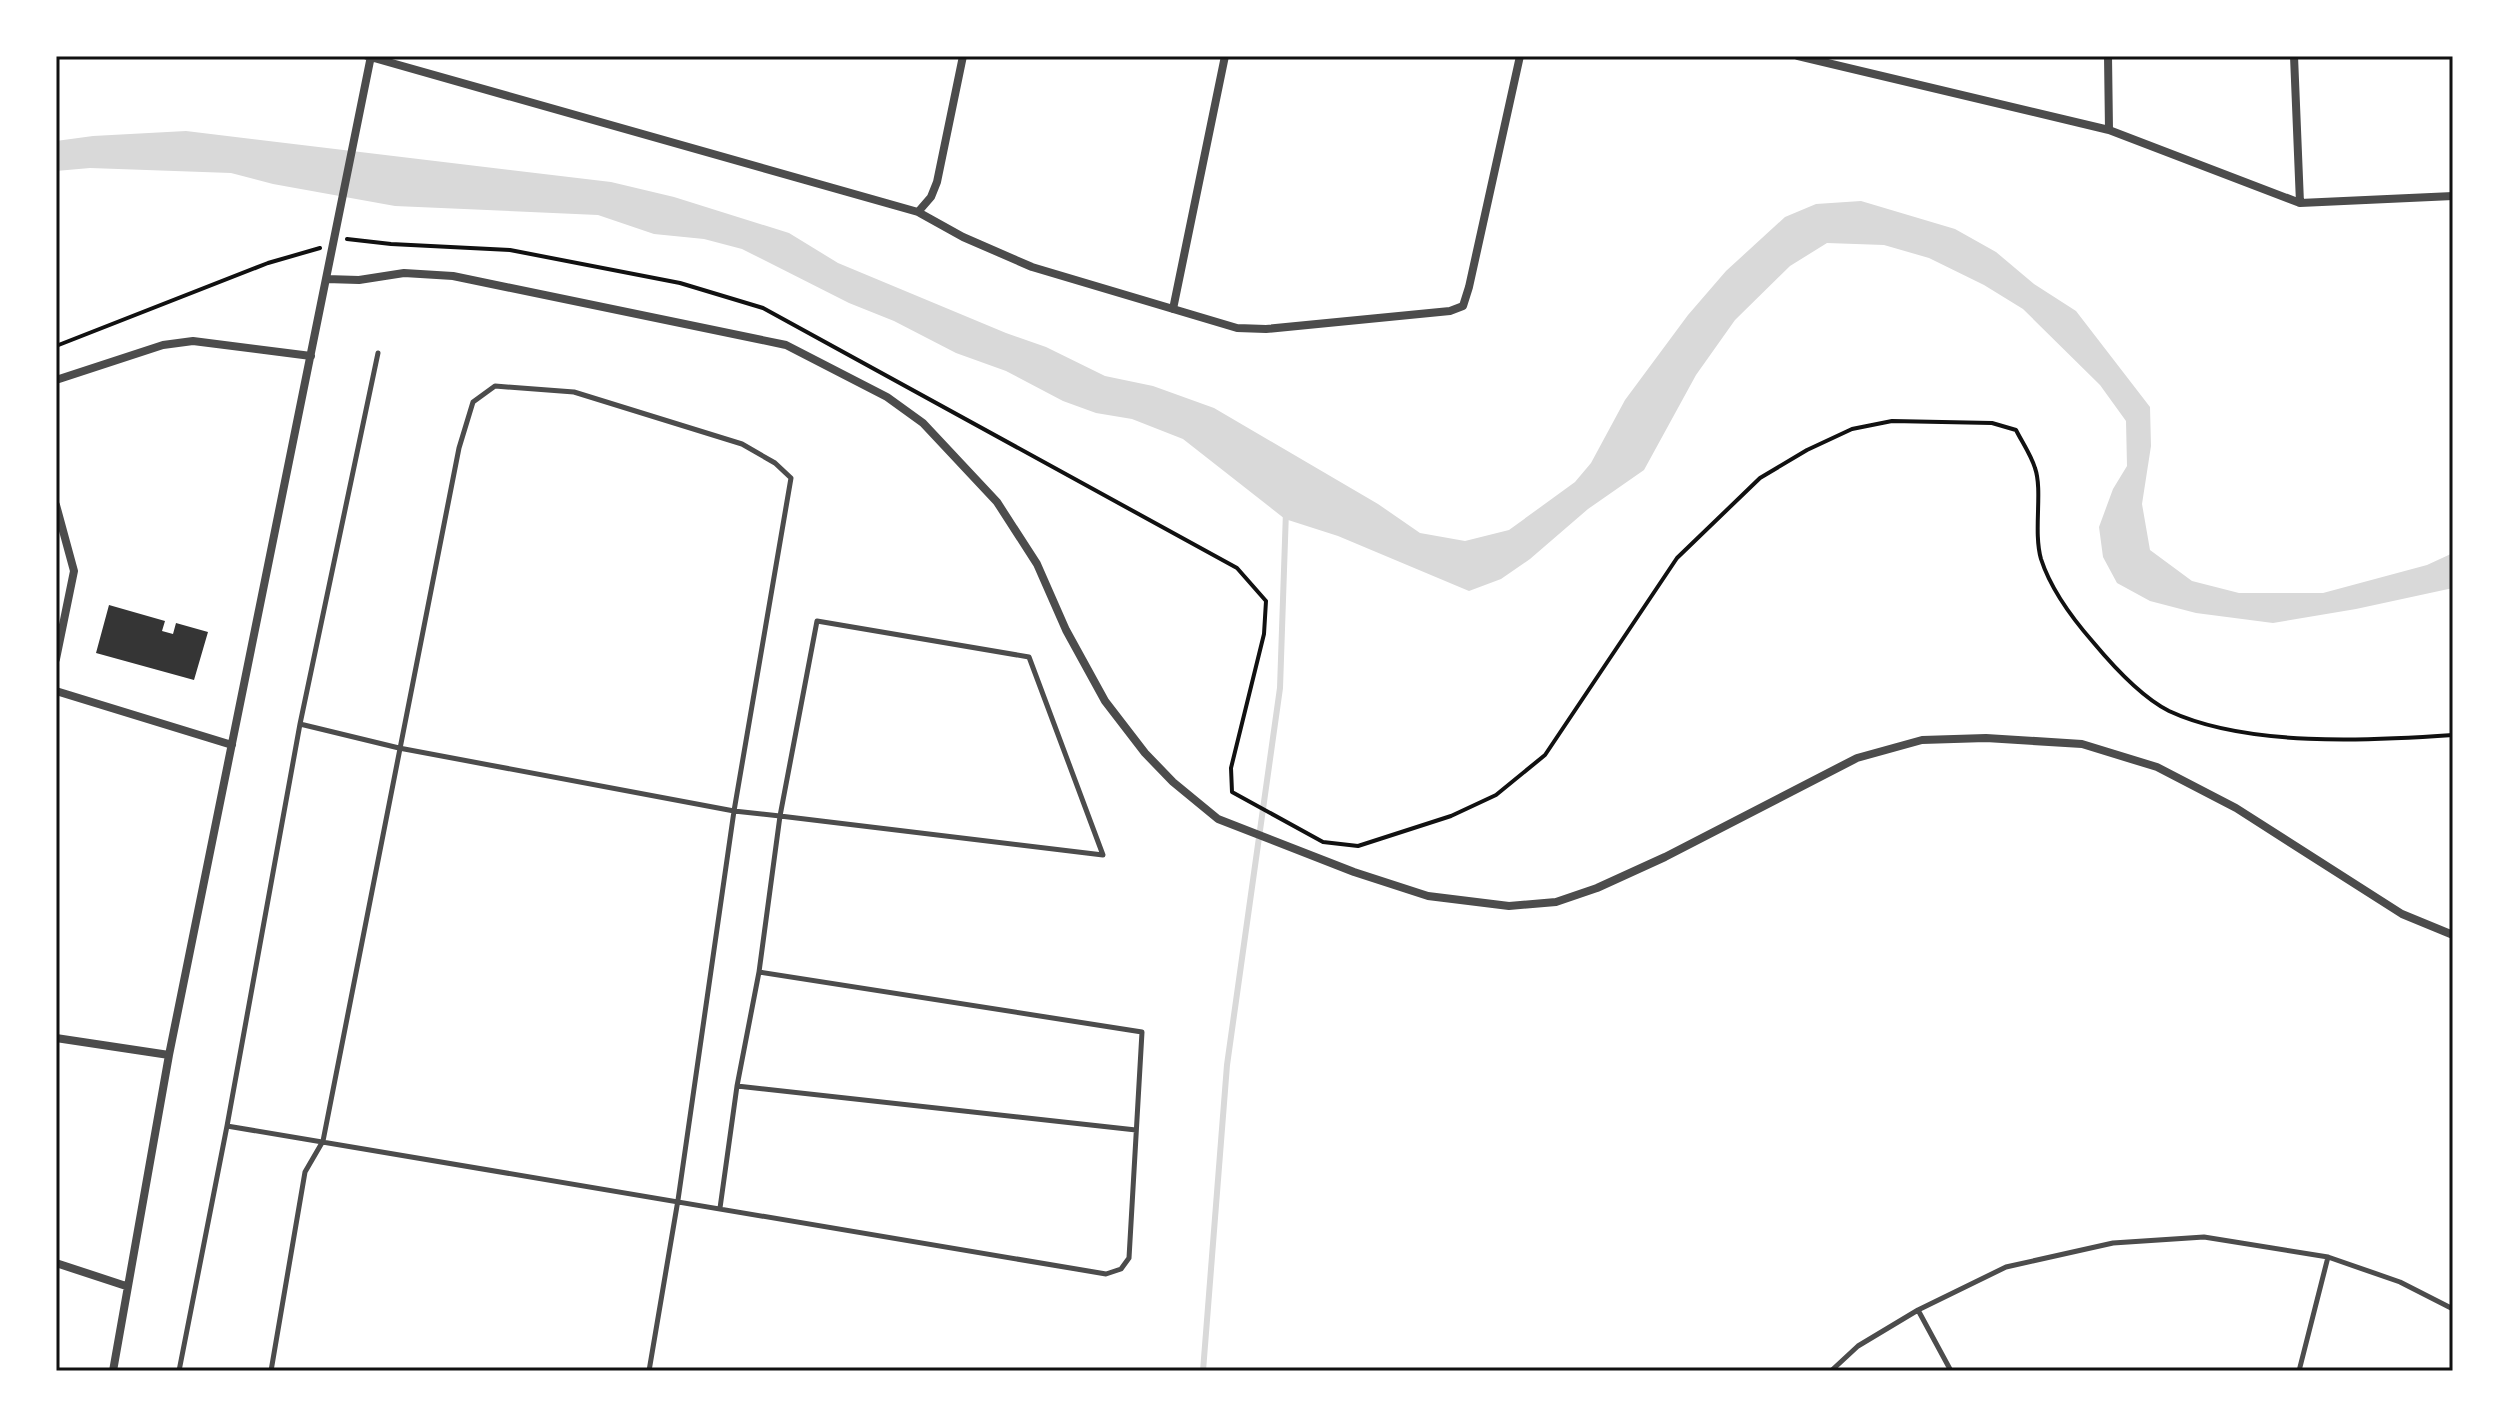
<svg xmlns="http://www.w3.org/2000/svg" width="2509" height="1427" font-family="Commissioner,sans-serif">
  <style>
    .water { fill: #d9d9d9 }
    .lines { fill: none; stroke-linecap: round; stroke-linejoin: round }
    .stream { stroke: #d9d9d9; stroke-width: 6 }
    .building { fill: #353535 }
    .path { stroke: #111; stroke-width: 4 }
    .service { stroke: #4c4c4c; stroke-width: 5 }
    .minor { stroke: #4c4c4c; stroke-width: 8 }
    .neatline { fill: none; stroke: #111; stroke-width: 3 }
  </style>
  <rect width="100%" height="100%" fill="#fff"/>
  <path class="water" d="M 186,131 L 611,182 L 674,197 L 789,233 L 838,263 L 1006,333 L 1046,347 L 1105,376 L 1153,386 L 1214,408 L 1378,504 L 1420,533 L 1465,541 L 1509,530 L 1575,482 L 1591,463 L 1625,400 L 1688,315 L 1726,271 L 1785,217 L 1816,204 L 1861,201 L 1955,229 L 1996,252 L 2034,284 L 2076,311 L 2150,407 L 2151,446 L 2142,504 L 2150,550 L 2192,581 L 2239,593 L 2323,593 L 2427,565 L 2453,553 L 2453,588 L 2356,609 L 2273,623 L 2196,613 L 2150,601 L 2117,583 L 2103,557 L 2099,527 L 2113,489 L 2127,466 L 2126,421 L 2100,385 L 2023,309 L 1984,285 L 1929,258 L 1884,245 L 1827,243 L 1790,266 L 1735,320 L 1696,375 L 1644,470 L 1588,509 L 1530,559 L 1501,579 L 1469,591 L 1338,536 L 1285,519 L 1183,439 L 1132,419 L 1096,413 L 1063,401 L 1006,371 L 956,353 L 894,321 L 849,303 L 742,249 L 704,239 L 654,234 L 598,215 L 395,206 L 273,184 L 231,173 L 90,168 L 56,171 L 56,141 L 93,136 Z"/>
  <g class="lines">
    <path class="stream" d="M 1203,1371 L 1227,1065 L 1280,688 L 1286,511"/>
  </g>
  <path class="building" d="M 109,605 L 165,621 L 162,631 L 173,634 L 176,623 L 208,632 L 194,680 L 96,653 Z"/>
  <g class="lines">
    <path class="path" d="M 347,239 L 391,244 L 510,250 L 680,283 L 763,308 L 1237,568 L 1266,601 L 1264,634 L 1231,768 L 1232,792 L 1323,842 L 1358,846 L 1451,816 L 1496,795 L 1545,755 L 1677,558 L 1760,478 L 1807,450 L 1852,429 L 1892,421 L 1992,423 L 2016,430 C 2022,442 2031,455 2035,468 C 2043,491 2033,531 2041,559 C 2051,590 2072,618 2093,642 C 2113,666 2141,697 2169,711 C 2246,747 2369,741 2453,735
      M 56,346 L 268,263 L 320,248"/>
    <path class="service" d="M 300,724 L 399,748 L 734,811 L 780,816 L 1103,855 L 1029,657 L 817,621 L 780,816 L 759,972 L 737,1086 L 720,1208
      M 737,1086 L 1136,1130
      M 227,1126 L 1106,1274 L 1121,1269 L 1129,1258 L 1142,1032 L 759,972
      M 1918,1310 L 1951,1371
      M 179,1371 L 227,1126 L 300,724 L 378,353
      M 271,1371 L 305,1172 L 323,1141 L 459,448 L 473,402 L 495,386 L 574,392 L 742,444 L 775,463 L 791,478 L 734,811 L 678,1200 L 649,1371
      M 1831,1371 L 1858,1346 L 1918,1310 L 2006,1267 L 2113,1243 L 2204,1237 L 2328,1257 L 2400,1282 L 2453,1309
      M 2299,1371 L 2328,1257"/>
    <path class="minor" d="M 367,56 L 918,212 L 963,237 L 1032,267 L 1237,328 L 1266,329 L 1450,311 L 1463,306 L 1469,287 L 1520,56
      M 1798,56 L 2109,130 L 2300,203 L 2453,196
      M 2108,56 L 2109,130
      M 2294,56 L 2300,203
      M 918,212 L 931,197 L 937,182 L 963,56
      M 326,279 L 359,280 L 404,273 L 453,276 L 786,345 L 887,397 L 923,423 L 997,502 L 1037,564 L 1066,630 L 1105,701 L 1145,753 L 1173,782 L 1218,819 L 1354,872 L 1428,896 L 1509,906 L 1556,902 L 1597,888 L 1665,857 L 1857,758 L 1922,740 L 1986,738 L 2082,744 L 2157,767 L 2236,808 L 2402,914 L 2453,935
      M 1173,309 L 1225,56
      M 56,380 L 163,345 L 193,341 L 311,356
      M 56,505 L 74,571 L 56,659
      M 56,691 L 232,745
      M 56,1038 L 169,1055
      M 56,1263 L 126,1286
      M 113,1371 L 169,1055 L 371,56"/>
  </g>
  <rect width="2509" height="1427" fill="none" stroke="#ffffff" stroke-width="116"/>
  <rect x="58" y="58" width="2393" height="1311" class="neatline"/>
</svg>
